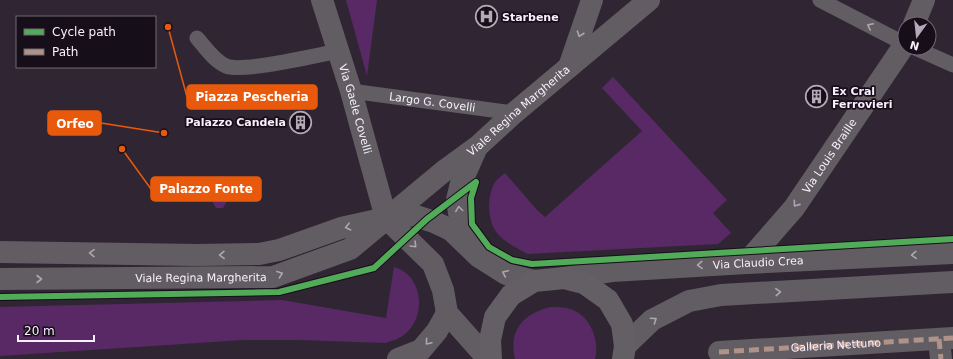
<svg xmlns="http://www.w3.org/2000/svg" width="953" height="359" font-family="'DejaVu Sans',sans-serif">
  <style>
    .green { fill: #582965 }
    .lines { fill: none; stroke-linecap: round; stroke-linejoin: round }
    .service { stroke: #615d62; stroke-width: 15 }
    .pedestrian { stroke: #615d62; stroke-width: 22 }
    .minor { stroke: #615d62; stroke-width: 22 }
    .secondary { stroke: #635f64; stroke-width: 22 }
    .quiet { stroke: #af9288; stroke-width: 5; stroke-dasharray: 10 5; stroke-linecap: butt }
    .cycleway-casing { stroke: #160e19; stroke-width: 8 }
    .cycleway { stroke: #51ab58; stroke-width: 6 }
    .oneway { stroke: #aea6b0 }
    .labels { text-anchor: middle; stroke-width: 3.5; stroke-linejoin: round; paint-order: stroke }
    .poi-label { font-size: 11px; font-weight: bold; fill: #faeffe; stroke: #160e19; text-anchor: start }
    .street-label { font-size: 11px; fill: #faeffe; stroke: #160e19 }
    .leader { fill: none; stroke: #e8590c; stroke-width: 1.5 }
    .callout-dot { fill: #e8590c; stroke: #160e19; stroke-width: 1.5 }
    .callout { fill: #e8590c; stroke: #e8590c; stroke-width: 1.5 }
    .callout-label { font-size: 12px; text-anchor: middle; font-weight: bold; fill: #fff }
  </style>
  <rect width="100%" height="100%" fill="#302633"/>
  <path class="green" d="M 346,0 L 377,0 L 367,76 Z
    M 613,77 L 727,200 L 713,213 L 731,233 L 718,244 L 527,254 C 517,248 504,242 497,233 C 487,220 487,198 494,184 C 496,180 501,176 505,173 L 537,210 L 545,217 L 642,131 L 602,88 Z
    M 220,176 C 227,177 229,183 234,186 L 236,192 L 234,199 L 227,201 L 223,208 L 216,208 L 212,201 L 208,200 L 204,195 L 206,188 L 212,185 L 215,179 Z
    M 394,267 C 423,275 427,316 405,334 C 399,339 392,341 385,343 L 300,340 L 243,340 L 0,356 L 0,307 L 282,300 L 386,318 Z
    M 551,307 C 557,307 564,307 570,309 C 590,315 600,340 595,359 L 515,359 C 508,330 524,313 551,307 Z"/>
  <g class="lines">
    <g class="service">
      <path d="M 820,0 L 905,44"/>
      <path d="M 197,38 C 205,47 214,61 226,66 C 243,73 317,55 339,51"/>
      <path d="M 915,48 L 953,65"/>
      <path id="s1" d="M 351,91 L 514,113"/>
    </g>
    <g class="pedestrian">
      <path d="M 939,339 L 941,359"/>
      <path id="s2" d="M 719,352 L 953,338"/>
    </g>
    <g class="minor">
      <path id="s3" d="M 322,0 L 351,91 L 386,218"/>
      <path d="M 914,24 L 924,0"/>
      <path d="M 569,67 L 592,0"/>
      <path d="M 386,218 L 433,264 L 443,290 L 447,313 L 488,359"/>
      <path d="M 472,246 L 461,225 L 457,200 L 461,183 L 477,147"/>
      <path d="M 0,252 L 197,255 L 259,254 L 279,250 L 341,228 L 386,218 L 413,215 L 434,222 L 451,230 L 479,257 L 506,274 L 534,281"/>
      <path id="s4" d="M 746,263 L 794,208 L 905,44"/>
      <path id="s5" d="M 564,278 L 612,271 L 746,263 L 953,253"/>
      <path id="s6" d="M 0,279 L 273,277 L 350,249 L 444,171 L 477,147 L 514,113 L 649,0"/>
      <path d="M 625,346 L 652,320 L 689,301 L 721,295 L 953,282"/>
      <path d="M 398,359 L 421,350 L 437,331 L 447,313"/>
    </g>
    <path class="secondary" d="M 491,359 L 490,340 L 495,317 L 511,295 L 534,281 L 564,278 L 584,283 L 608,300 L 622,324 L 625,346 L 623,359"/>
    <path class="quiet" d="M 939,339 L 941,359
      M 719,352 L 953,338"/>
    <defs>
      <path id="cycleway" d="M 476,182 L 471,198 L 472,224 L 489,247 L 512,260 L 532,264 L 953,239
        M 0,297 L 279,292 L 374,268 L 427,219 L 476,182"/>
    </defs>
    <use href="#cycleway" class="cycleway-casing"/>
    <use href="#cycleway" class="cycleway"/>
  </g>
  <defs><path id="oneway-chevron" d="M-2-3.5L2.5 0L-2 3.5" fill="none" stroke-width="1.6" stroke-linecap="round" stroke-linejoin="round"/></defs>
  <g class="oneway">
    <use href="#oneway-chevron" transform="translate(870 26) rotate(-153)"/>
    <use href="#oneway-chevron" transform="translate(580 34) rotate(109)"/>
    <use href="#oneway-chevron" transform="translate(796 204) rotate(125)"/>
    <use href="#oneway-chevron" transform="translate(459 209) rotate(-98)"/>
    <use href="#oneway-chevron" transform="translate(348 227) rotate(167)"/>
    <use href="#oneway-chevron" transform="translate(414 245) rotate(45)"/>
    <use href="#oneway-chevron" transform="translate(92 253) rotate(-179)"/>
    <use href="#oneway-chevron" transform="translate(222 255) rotate(179)"/>
    <use href="#oneway-chevron" transform="translate(914 255) rotate(177)"/>
    <use href="#oneway-chevron" transform="translate(700 265) rotate(177)"/>
    <use href="#oneway-chevron" transform="translate(505 273) rotate(-155)"/>
    <use href="#oneway-chevron" transform="translate(280 274) rotate(-20)"/>
    <use href="#oneway-chevron" transform="translate(39 279)"/>
    <use href="#oneway-chevron" transform="translate(778 292) rotate(-3)"/>
    <use href="#oneway-chevron" transform="translate(654 320) rotate(-34)"/>
    <use href="#oneway-chevron" transform="translate(428 342) rotate(130)"/>
  </g>
  <defs>
    <symbol id="hospital-ring" viewBox="-11 -11 22 22"><circle r="9.5" fill="#160e19" stroke="#b3a9b7" stroke-width="1.5"/><path d="M-5-5h3v3.5h4V-5h3V5h-3V1.5h-4V5h-3Z" fill="#b3a9b7"/></symbol>
    <symbol id="building-ring" viewBox="-11 -11 22 22"><circle r="9.5" fill="#160e19" stroke="#b3a9b7" stroke-width="1.5"/><path d="M-4-6H4V6H1V3H-1V6H-4ZM-2.5-4.3h1.7v1.8h-1.7ZM.8-4.3h1.7v1.8H.8ZM-2.5-1h1.7V.8h-1.7ZM.8-1h1.7V.8H.8Z" fill="#b3a9b7"/></symbol>
  </defs>
  <g fill-rule="evenodd">
    <use href="#hospital-ring" x="474" y="4" width="25" height="25"/>
    <use href="#building-ring" x="804" y="84" width="25" height="25"/>
    <use href="#building-ring" x="288" y="110" width="25" height="25"/>
  </g>
  <g class="labels">
    <g class="poi-label">
      <text x="502" y="21">Starbene</text>
      <text x="832" y="95">Ex Cral<tspan x="832" dy="13">Ferrovieri</tspan></text>
      <text x="286" y="126" text-anchor="end">Palazzo Candela</text>
    </g>
    <g class="street-label">
      <text dy="4" stroke="none"><textPath href="#s1" startOffset="82">Largo G. Covelli</textPath></text>
      <text dy="4" stroke="none"><textPath href="#s3" startOffset="114">Via Gaele Covelli</textPath></text>
      <text dy="4" stroke="none"><textPath href="#s6" startOffset="573">Viale Regina Margherita</textPath></text>
      <text dy="4" stroke="none"><textPath href="#s4" startOffset="136">Via Louis Braille</textPath></text>
      <text dy="4" stroke="none"><textPath href="#s5" startOffset="195">Via Claudio Crea</textPath></text>
      <text dy="4" stroke="none"><textPath href="#s6" startOffset="201">Viale Regina Margherita</textPath></text>
      <text dy="4" stroke="none"><textPath href="#s2" startOffset="117">Galleria Nettuno</textPath></text>
    </g>
  </g>
  <path class="leader" d="M168 27L187 97M164 133L101 123M122 149L151 189"/>
  <g class="callout-dot">
    <circle cx="168" cy="27" r="4"/>
    <circle cx="164" cy="133" r="4"/>
    <circle cx="122" cy="149" r="4"/>
  </g>
  <g class="callout">
    <rect x="187" y="85" width="130" height="24" rx="4"/>
    <rect x="48" y="111" width="53" height="24" rx="4"/>
    <rect x="151" y="177" width="110" height="24" rx="4"/>
  </g>
  <g class="callout-label">
    <text x="252" y="101">Piazza Pescheria</text>
    <text x="75" y="128">Orfeo</text>
    <text x="206" y="193">Palazzo Fonte</text>
  </g>
  <rect x="16" y="16" width="140" height="52" fill="#160e19" stroke="#716875"/>
  <rect x="24" y="29" width="20" height="6" fill="#51ab58" stroke="#716875"/>
  <text x="52" y="36" font-size="12" fill="#faeffe">Cycle path</text>
  <rect x="24" y="49" width="20" height="6" fill="#af9288" stroke="#716875"/>
  <text x="52" y="56" font-size="12" fill="#faeffe">Path</text>
  <g transform="translate(917 36) rotate(195)"><circle r="19" fill="#160e19" stroke="#716875"/>
  <path d="M0-3L7 15L0 10L-7 15Z" fill="#b3a9b7"/>
  <text y="-6" font-size="11" font-weight="bold" text-anchor="middle" fill="#faeffe">N</text>
  </g>
  <path d="M18 335v6h76v-6" fill="none" stroke="#faeffe" stroke-width="2"/>
  <text x="24" y="335" font-size="12" fill="#faeffe" stroke="#160e19" stroke-width="3" paint-order="stroke">20 m</text>
</svg>
